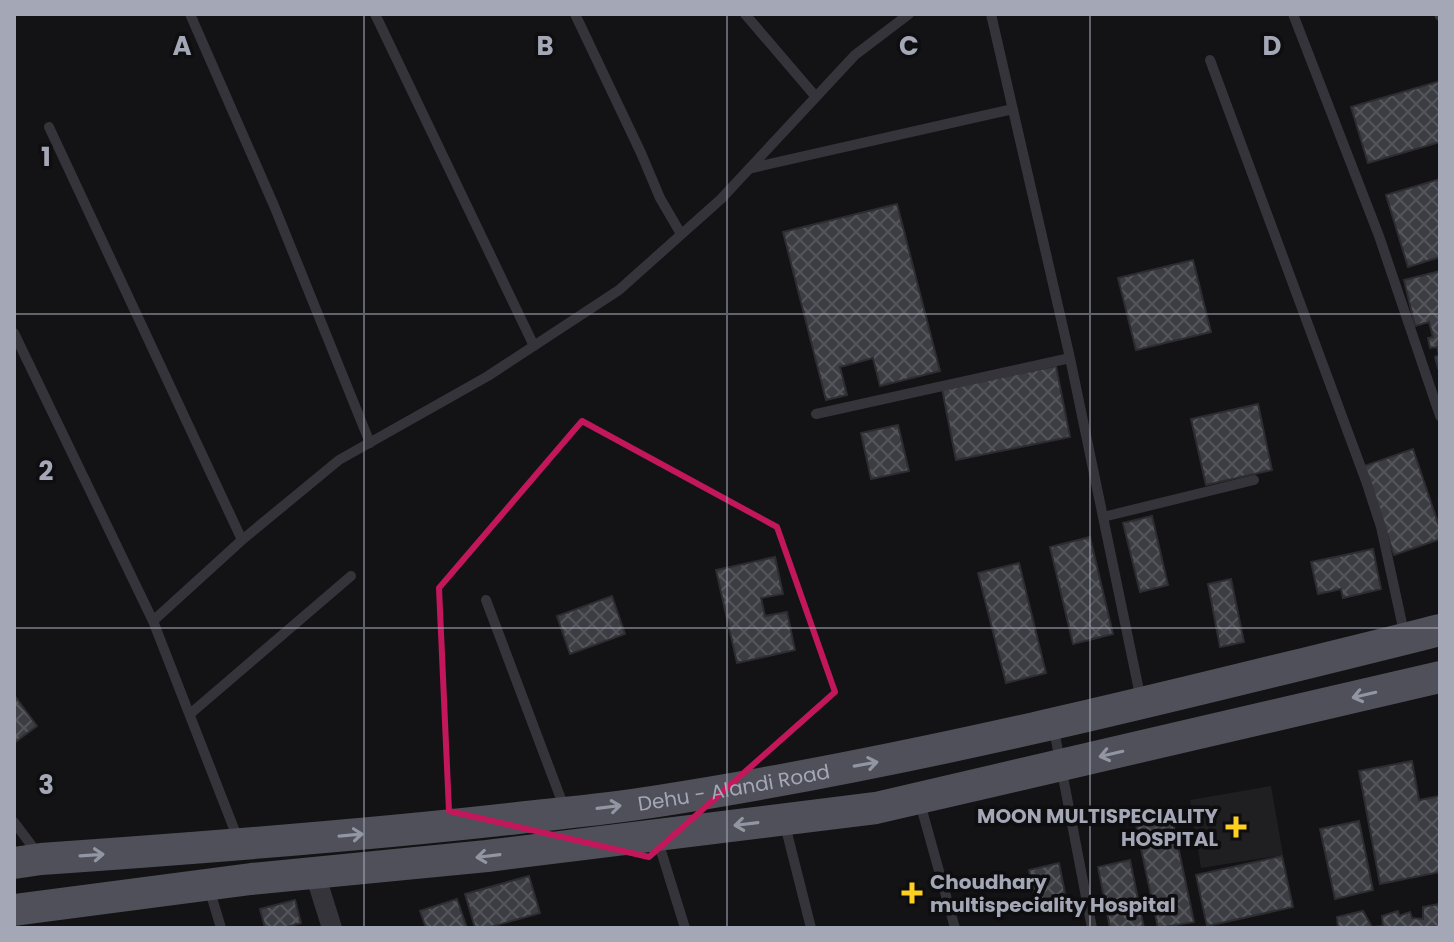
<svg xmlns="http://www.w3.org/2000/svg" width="1454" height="942" font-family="Poppins,sans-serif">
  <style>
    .built { fill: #1f1f22 }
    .building { fill: url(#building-cross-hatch); stroke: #2d2d31; stroke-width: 2 }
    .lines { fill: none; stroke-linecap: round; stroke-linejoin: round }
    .lane { stroke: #34343a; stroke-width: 10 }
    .street { stroke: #34343a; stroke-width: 20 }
    .primary { stroke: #4f5059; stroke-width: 32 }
    .oneway { stroke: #9296a3 }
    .marked { fill: none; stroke: #c2185b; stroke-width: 6; stroke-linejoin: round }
    .grid { fill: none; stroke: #a3a7b6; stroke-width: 2; stroke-opacity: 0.55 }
    .poi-dot { fill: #fed021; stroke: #0e0e10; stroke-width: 3 }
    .labels { text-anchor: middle; stroke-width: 7; stroke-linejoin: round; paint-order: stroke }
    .street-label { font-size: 20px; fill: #a3a7b6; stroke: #0e0e10 }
    .poi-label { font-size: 20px; font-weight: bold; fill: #a3a7b6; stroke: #0e0e10; text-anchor: end }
    .grid-label { font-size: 26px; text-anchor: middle; font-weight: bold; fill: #a3a7b6; stroke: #0e0e10; stroke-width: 7; stroke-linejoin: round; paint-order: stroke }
  </style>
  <defs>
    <pattern id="building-cross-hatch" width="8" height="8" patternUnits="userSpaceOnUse" patternTransform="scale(2)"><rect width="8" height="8" fill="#3c3d42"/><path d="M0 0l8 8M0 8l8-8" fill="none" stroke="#55565b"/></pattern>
  </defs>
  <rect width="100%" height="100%" fill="#131315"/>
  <path class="built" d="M 1271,786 L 1283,855 L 1201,868 L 1190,800 Z"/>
  <path class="building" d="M 1440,81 L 1440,142 L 1368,163 L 1351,107 Z
    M 1440,179 L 1440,257 L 1408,267 L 1386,195 Z
    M 897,204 L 940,371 L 880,386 L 873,358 L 840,367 L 847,395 L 826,400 L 783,232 Z
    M 1193,260 L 1211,332 L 1136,350 L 1118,278 Z
    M 1440,271 L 1440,367 L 1438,368 L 1435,357 L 1439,355 L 1437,347 L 1430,348 L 1428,338 L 1433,337 L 1429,322 L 1415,326 L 1404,280 Z
    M 1056,366 L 1070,437 L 956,460 L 942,389 Z
    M 1258,404 L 1272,470 L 1206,485 L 1191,419 Z
    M 898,425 L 909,471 L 871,479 L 861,433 Z
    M 1413,449 L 1440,529 L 1440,539 L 1394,555 L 1364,466 Z
    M 1152,516 L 1168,585 L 1140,592 L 1123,523 Z
    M 1090,537 L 1113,634 L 1073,644 L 1050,547 Z
    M 1373,549 L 1381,589 L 1343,598 L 1341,589 L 1318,594 L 1311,562 Z
    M 775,557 L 783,594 L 761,598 L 765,616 L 787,612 L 795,650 L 737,663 L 716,570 Z
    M 1019,563 L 1046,673 L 1006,683 L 978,573 Z
    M 1231,579 L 1244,642 L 1220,647 L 1208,584 Z
    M 612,596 L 625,634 L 570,654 L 557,616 Z
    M 14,695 L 37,726 L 14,743 Z
    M 1412,761 L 1419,800 L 1440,796 L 1440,872 L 1380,884 L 1359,771 Z
    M 1170,808 L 1194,922 L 1158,928 L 1134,816 Z
    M 1359,821 L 1373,890 L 1335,899 L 1320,829 Z
    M 1282,856 L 1293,907 L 1207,926 L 1196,875 Z
    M 1130,860 L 1144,928 L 1110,928 L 1098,867 Z
    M 1059,863 L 1068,908 L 1038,914 L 1029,870 Z
    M 529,876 L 540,913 L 487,928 L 475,928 L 465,894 Z
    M 457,899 L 467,928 L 426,928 L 420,911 Z
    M 295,900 L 301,923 L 283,928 L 265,928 L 260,909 Z
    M 1439,904 L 1440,928 L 1330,928 L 1338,927 L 1337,917 L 1363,911 L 1372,927 L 1383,926 L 1382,916 L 1398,911 L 1399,916 L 1410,912 L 1412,918 L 1423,919 L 1423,907 Z"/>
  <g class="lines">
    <path class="lane" d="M 190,14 L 275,208 L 370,443
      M 375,14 L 534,346
      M 575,14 L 641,153 L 660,198 L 681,234
      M 745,14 L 816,97
      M 991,14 L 1070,358 L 1141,700
      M 1293,14 L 1379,236 L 1440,416
      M 1439,14 L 1440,16
      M 1210,60 L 1366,481 L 1381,527 L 1405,637
      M 49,127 L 242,540
      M 752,168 L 1013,109
      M 14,333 L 153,621 L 238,839
      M 816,414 L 1070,358
      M 1103,517 L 1254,480
      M 486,600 L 564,807
      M 153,621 L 242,540 L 339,460 L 488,376 L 619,290 L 721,199 L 855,55 L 909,14
      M 190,714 L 351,576
      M 1054,730 L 1092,928
      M 920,803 L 955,928
      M 14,822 L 38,854
      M 785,825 L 811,928
      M 657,838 L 685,928
      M 209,888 L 221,928"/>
    <path class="street" d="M 315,874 L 332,928"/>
    <g class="primary">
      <path id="s1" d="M 14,863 L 41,859 C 200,848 359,836 518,818 C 563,813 608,809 652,802 C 918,761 1179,695 1440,630"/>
      <path d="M 14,910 L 251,879 L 487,856 L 876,808 L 1440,677"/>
    </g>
  </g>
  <defs><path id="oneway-shaft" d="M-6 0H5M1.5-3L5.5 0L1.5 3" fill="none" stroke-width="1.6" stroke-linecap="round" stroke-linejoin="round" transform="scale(2)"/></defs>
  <g class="oneway">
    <use href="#oneway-shaft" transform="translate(1364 695) rotate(167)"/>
    <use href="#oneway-shaft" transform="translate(1111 754) rotate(167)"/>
    <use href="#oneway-shaft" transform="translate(866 764) rotate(-10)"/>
    <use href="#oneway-shaft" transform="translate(609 807) rotate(-7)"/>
    <use href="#oneway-shaft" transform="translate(746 824) rotate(173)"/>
    <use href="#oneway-shaft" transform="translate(351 835) rotate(-5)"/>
    <use href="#oneway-shaft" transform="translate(92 855) rotate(-4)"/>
    <use href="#oneway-shaft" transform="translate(488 856) rotate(173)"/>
  </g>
  <path class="marked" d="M 582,421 L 777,527 L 835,692 L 649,857 L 449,811 L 439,588 Z"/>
  <path class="grid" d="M 364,14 L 364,928M 727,14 L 727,928M 1090,14 L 1090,928M 14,314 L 1440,314M 14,628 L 1440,628"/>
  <g class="poi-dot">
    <path d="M1232 815h8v8h8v8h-8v8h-8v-8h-8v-8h8z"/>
    <path d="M908 881h8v8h8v8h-8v8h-8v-8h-8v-8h8z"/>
  </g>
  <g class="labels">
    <g class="street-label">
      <text dy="7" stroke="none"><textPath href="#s1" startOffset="724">Dehu - Alandi Road</textPath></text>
    </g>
    <g class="poi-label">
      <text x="1218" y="823">MOON MULTISPECIALITY<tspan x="1218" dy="23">HOSPITAL</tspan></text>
      <text x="930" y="889" text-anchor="start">Choudhary<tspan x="930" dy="23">multispeciality Hospital</tspan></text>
    </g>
  </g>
  <g class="grid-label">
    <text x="182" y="55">A</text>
    <text x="545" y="55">B</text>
    <text x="909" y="55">C</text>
    <text x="1272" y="55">D</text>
    <text x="46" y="166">1</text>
    <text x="46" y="480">2</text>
    <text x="46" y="794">3</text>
  </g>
  <rect width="1454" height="942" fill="none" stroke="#a3a7b6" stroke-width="32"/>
</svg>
